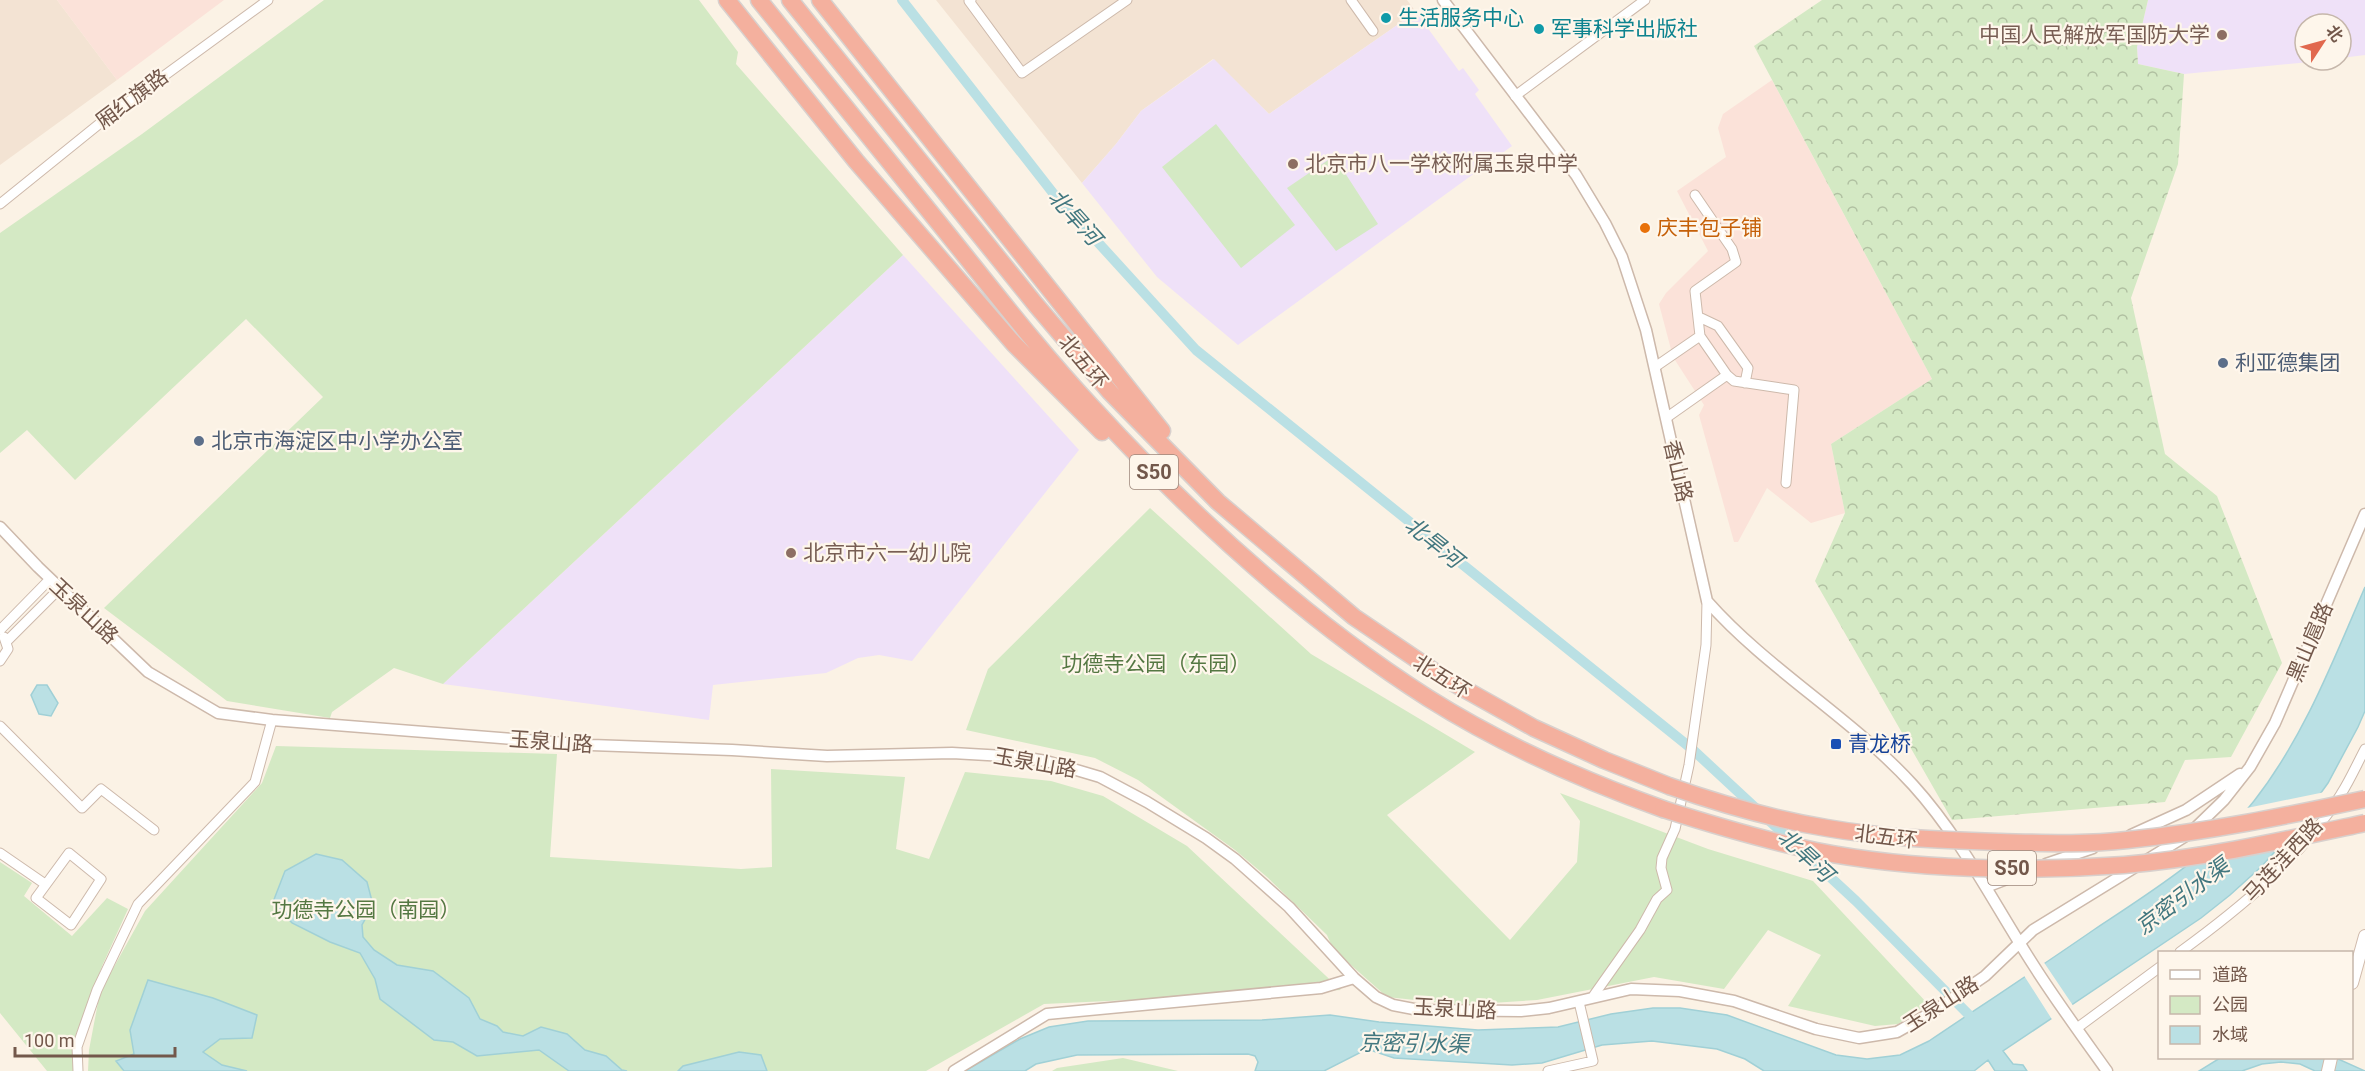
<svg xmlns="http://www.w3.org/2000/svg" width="2365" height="1071" font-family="Roboto,'Noto Sans SC',sans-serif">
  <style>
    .residential { fill: #f3e3d3 }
    .commercial { fill: #fbe2d9 }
    .education { fill: #efe1f8 }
    .green { fill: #d4e9c4 }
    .forest { fill: url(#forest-crowns) }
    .water { fill: #bae0e4; stroke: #a0d0d6; stroke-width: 1.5 }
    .pier { fill: #fbf2e5 }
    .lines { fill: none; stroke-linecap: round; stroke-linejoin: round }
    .canal { stroke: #bae0e4; stroke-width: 10 }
    .minor-casing { stroke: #cdb9ab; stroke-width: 11 }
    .tertiary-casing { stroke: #cdb9ab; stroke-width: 13 }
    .secondary-casing { stroke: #d1bbac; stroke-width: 14 }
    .motorway-casing { stroke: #d8d0cd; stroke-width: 19 }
    .minor { stroke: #fff; stroke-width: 9 }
    .tertiary { stroke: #fff; stroke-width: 10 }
    .secondary { stroke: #fff; stroke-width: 12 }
    .motorway { stroke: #f4b09e; stroke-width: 16 }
    .motorway-bridge-casing { stroke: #d8d0cd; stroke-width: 19; stroke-linecap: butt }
    .motorway-bridge { stroke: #f4b09e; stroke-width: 16 }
    .culture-dot { fill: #0f9aa8; stroke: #fef6eb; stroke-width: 2 }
    .education-dot { fill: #8d6e63; stroke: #fef6eb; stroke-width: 2 }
    .food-dot { fill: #e8710a; stroke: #fef6eb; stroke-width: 2 }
    .service-dot { fill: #5c6f8a; stroke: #fef6eb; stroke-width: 2 }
    .transit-dot { fill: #1a4fb4; stroke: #fef6eb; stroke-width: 2 }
    .labels { text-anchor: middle; stroke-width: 4.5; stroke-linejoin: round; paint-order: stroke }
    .shield { fill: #fef6eb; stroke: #9d877b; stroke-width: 1.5 }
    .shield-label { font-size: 20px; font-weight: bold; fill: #73584b }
    .culture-label { font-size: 21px; fill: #0d838f; stroke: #fef6eb; text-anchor: start }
    .education-label { font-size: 21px; fill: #785e54; stroke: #fef6eb; text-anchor: start }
    .street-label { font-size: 21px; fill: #73584b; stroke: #fef6eb }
    .food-label { font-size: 21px; fill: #c56008; stroke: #fef6eb; text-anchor: start }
    .service-label { font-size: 21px; fill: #4e5e75; stroke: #fef6eb; text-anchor: start }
    .park-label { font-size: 21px; fill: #557843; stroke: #fef6eb }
    .transit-label { font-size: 21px; fill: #164399; stroke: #fef6eb; text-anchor: start }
    .water-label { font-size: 22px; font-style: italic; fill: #42777f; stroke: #fef6eb }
  </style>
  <defs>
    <pattern id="forest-crowns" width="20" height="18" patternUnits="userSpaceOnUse" patternTransform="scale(1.5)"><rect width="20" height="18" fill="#d4e9c4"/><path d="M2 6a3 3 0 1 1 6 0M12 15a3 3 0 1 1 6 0" fill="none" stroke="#b0c0a1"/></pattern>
  </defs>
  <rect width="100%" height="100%" fill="#fbf2e5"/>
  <path class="residential" d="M 0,0 L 57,0 L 117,80 L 0,165 Z
    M 936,0 L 1407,0 L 1416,12 L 1269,114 L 1213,59 L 1141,111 L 1116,144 L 1082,183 Z"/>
  <path class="commercial" d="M 57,0 L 224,0 L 117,80 Z
    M 1772,80 L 1932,379 L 1831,444 L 1845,513 L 1811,523 L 1767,488 L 1738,542 L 1734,542 L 1699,415 L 1704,405 L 1673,357 L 1659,304 L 1666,293 L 1708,251 L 1677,191 L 1726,157 L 1718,128 L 1723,114 Z"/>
  <path class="education" d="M 2148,0 L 2365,0 L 2365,55 L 2341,58 L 2341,24 L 2305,24 L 2305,60 L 2330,60 L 2184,74 L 2138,64 L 2137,47 Z
    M 1416,12 L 1459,71 L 1463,68 L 1479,90 L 1475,94 L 1512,146 L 1238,345 L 1157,277 L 1082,183 L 1116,144 L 1141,111 L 1214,59 L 1269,114 Z
    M 903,255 L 1079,450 L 912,661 L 879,655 L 858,658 L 826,673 L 713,685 L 709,720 L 443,684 Z"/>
  <path class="green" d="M 324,0 L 699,0 L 738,52 L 736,64 L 903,255 L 443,684 L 394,668 L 332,712 L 330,718 L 227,701 L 104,608 L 323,397 L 246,319 L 75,480 L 27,430 L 0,453 L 0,233 L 142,134 Z
    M 1216,124 L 1295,225 L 1241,268 L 1162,167 Z
    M 1334,156 L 1378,224 L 1336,251 L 1287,188 Z
    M 1150,508 L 1311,654 L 1475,752 L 1387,815 L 1510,940 L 1577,862 L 1580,821 L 1560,793 L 1708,849 L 1813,881 L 1928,1004 L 1898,1024 L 1875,1026 L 1788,1006 L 1821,955 L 1768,930 L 1724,989 L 1654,977 L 1537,1000 L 1461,1005 L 1387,997 L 1333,949 L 1327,935 L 1267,877 L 1235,850 L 1138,780 L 1095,758 L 966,730 L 988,669 Z
    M 276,746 L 557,754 L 550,857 L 741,869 L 772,867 L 771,769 L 905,777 L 896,849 L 929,859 L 965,772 L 1051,781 L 1103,796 L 1187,846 L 1341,990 L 1044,1004 L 926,1071 L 88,1071 L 89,1050 L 100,992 L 145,911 L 262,783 Z
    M 0,862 L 32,883 L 24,896 L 72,936 L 107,898 L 128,909 L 103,964 L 73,1042 L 73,1071 L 47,1071 L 0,1013 Z
    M 1123,1058 L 1178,1071 L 1052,1071 L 1057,1068 Z"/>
  <path class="forest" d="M 1822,0 L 2148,0 L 2137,47 L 2138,64 L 2184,74 L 2178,164 L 2131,298 L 2165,454 L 2217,496 L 2282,663 L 2231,757 L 2185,760 L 2165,802 L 1952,820 L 1815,581 L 1845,513 L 1831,444 L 1932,379 L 1754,46 Z"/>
  <path class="water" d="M 2365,587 L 2365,711 L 2358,727 L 2328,783 L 2292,833 L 2261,867 L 2230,895 L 2201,918 L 2003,1051 L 2013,1064 L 2023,1065 L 2027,1071 L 1995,1071 L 1988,1060 L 1974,1071 L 1764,1071 L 1745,1059 L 1717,1049 L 1652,1041 L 1602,1045 L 1542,1063 L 1512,1065 L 1394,1058 L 1367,1049 L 1324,1071 L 1255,1071 L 1258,1062 L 1255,1056 L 1248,1054 L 1077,1055 L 1036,1064 L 1025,1071 L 965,1071 L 1020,1039 L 1049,1027 L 1088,1021 L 1262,1020 L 1330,1015 L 1379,1022 L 1478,1030 L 1558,1027 L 1611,1014 L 1653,1008 L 1680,1008 L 1727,1015 L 1836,1055 L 1867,1059 L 1900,1055 L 1929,1041 C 1984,1004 2040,967 2095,929 C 2151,892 2212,854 2254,801 C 2304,737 2333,661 2365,587 Z
    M 37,685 L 47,685 L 58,703 L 51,716 L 39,714 L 31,695 Z
    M 316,854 L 342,860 L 367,882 L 373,905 L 362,925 L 363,937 L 374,950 L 397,965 L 433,971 L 469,998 L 480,1019 L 497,1026 L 503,1032 L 523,1036 L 541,1027 L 567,1034 L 585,1050 L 606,1056 L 622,1070 L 627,1071 L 569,1071 L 539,1050 L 477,1056 L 453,1042 L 434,1040 L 380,999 L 375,979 L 360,953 L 330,942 L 292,923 L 273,902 L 285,871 Z
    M 148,980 L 213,998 L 257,1015 L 252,1038 L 220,1039 L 203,1052 L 222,1065 L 247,1071 L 124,1071 L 116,1061 L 134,1054 L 130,1030 Z
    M 739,1052 L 761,1055 L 767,1071 L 678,1071 L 683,1066 Z
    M 2220,1058 L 2336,1058 L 2365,1071 L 2315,1071 L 2300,1064 L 2281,1062 L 2262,1064 L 2242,1071 L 2199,1071 Z"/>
  <path class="pier" d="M 2325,792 L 2295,835 L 2186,862 L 2211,843 L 2242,809 Z
    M 2043,961 L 2074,1007 L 2053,1021 L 2023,974 Z"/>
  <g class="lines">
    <path class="canal" d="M 902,0 L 1053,193 L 1196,350 L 1692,749 L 1856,901 L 1978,1024"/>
    <defs>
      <path id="minor" d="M 971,0 L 969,1 L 1022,73 L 1127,0
        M 1351,0 L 1373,31
        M 1515,96 L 1645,0
        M 1695,195 L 1732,249 L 1736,262 L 1695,291 L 1700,336
        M 0,204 L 109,116 L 268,0
        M 1699,317 L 1718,326 L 1748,368 L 1745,383
        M 1655,367 L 1700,336 L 1727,375 L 1666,418
        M 1727,375 L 1734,381 L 1794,390 L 1786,483
        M 0,630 L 50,579
        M 7,641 L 60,588
        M 0,661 L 8,649 L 4,637
        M 0,726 L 82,808 L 101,789 L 154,830
        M 0,853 L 45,884
        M 69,853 L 101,879 L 71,925 L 36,898 Z
        M 2180,952 C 2239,909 2302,858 2341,794 C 2350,780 2357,764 2365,749
        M 1594,995 L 1640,930 L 1657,899 L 1667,890 L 1661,868 L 1662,858 L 1675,829 L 1689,765 L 1706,645 L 1707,601
        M 2077,1028 L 2160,967
        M 78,1071 L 77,1047 L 97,990 L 138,904 L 255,782 L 272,720
        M 1548,1071 L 1593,1061 L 1579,1002"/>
      <path id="tertiary" d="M 1443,0 L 1576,175 L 1605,223 L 1622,257 L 1646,330 L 1707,601 C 1768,670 1851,717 1913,785 C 1962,839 1995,906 2034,966 C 2057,1002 2082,1036 2107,1071
        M 0,527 L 38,567 L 148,672 L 218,713 L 272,720 L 591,745 L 732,750 L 827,756 L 952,753 L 1021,757 L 1046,761 L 1100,777 L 1147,802 L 1206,838 L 1235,859 L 1289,907 L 1354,978 L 1376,997 L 1393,1005 L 1419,1010 L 1521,1011 L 1549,1008 L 1631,989 L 1680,991 L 1734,1001 L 1816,1029 L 1859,1038 L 1897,1032 L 1934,1011 L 1985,976 L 2033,930 L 2189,834 L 2224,800 L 2250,767 L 2275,723 L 2365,514
        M 2131,835 L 2186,810 L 2240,774
        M 2046,864 L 2093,848
        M 1986,887 L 2025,872
        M 954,1071 L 1047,1014 L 1321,988 L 1354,978"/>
      <path id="secondary" d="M 2352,983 L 2365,936
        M 2328,1071 L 2331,1058"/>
      <path id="motorway" d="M 727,0 L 856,161 L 1014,344 L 1102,432
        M 759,0 C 817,72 876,144 934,217 C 986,281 1036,347 1092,407 C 1192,516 1303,618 1428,698 C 1501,744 1582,780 1663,809
        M 790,0 L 1036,305 L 1110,392 L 1218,502 L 1354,617 L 1441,676 L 1534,728 L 1604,760 L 1669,786
        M 820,0 L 1162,431"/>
    </defs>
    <use href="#minor" class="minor-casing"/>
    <use href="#tertiary" class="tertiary-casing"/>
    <use href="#secondary" class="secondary-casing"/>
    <use href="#motorway" class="motorway-casing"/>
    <use href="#minor" class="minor"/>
    <use href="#tertiary" class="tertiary"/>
    <use href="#secondary" class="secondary"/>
    <use href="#motorway" class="motorway"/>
    <defs>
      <path id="motorway-bridge" d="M 1669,786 C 1720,804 1773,819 1827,828 C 1884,838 1943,840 2000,842 C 2042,843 2085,845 2127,840 C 2207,832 2286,816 2365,799
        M 1663,809 C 1713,825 1764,840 1816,851 C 1912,870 2026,872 2124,865 C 2205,858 2285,840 2365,823"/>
    </defs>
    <use href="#motorway-bridge" class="motorway-bridge-casing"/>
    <use href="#motorway-bridge" class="motorway-bridge"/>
  </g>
  <g class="culture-dot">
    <circle cx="1386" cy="18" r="6"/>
    <circle cx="1539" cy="29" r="6"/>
  </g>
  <g class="education-dot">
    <circle cx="2222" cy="35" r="6"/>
    <circle cx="1293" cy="164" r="6"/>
    <circle cx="791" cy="553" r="6"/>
  </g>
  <circle class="food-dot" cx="1645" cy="228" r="6"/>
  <g class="service-dot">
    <circle cx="2223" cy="363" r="6"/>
    <circle cx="199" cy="441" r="6"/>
  </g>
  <rect class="transit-dot" x="1830" y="738" width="12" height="12" rx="3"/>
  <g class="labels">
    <g class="shield">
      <rect x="1130" y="455" width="48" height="34" rx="4.5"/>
      <rect x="1988" y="851" width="48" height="34" rx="4.5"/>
    </g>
    <g class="shield-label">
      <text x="1154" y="479">S50</text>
      <text x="2012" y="875">S50</text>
    </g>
    <g class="culture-label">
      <text x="1398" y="25">生活服务中心</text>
      <text x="1551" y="36">军事科学出版社</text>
    </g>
    <g class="education-label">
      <text x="2210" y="42" text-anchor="end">中国人民解放军国防大学</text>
      <text x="1305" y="171">北京市八一学校附属玉泉中学</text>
      <text x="803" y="560">北京市六一幼儿院</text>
    </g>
    <g class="street-label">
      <text transform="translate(132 99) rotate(-37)" y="7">厢红旗路</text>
      <text transform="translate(1083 362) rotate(50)" y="7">北五环</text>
      <text transform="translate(1678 471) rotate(77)" y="7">香山路</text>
      <text transform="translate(84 611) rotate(43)" y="7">玉泉山路</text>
      <text transform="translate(2310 642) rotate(-67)" y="7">黑山扈路</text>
      <text transform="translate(1442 677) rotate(32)" y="7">北五环</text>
      <text transform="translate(551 742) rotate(4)" y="7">玉泉山路</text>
      <text transform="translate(1035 763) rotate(10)" y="7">玉泉山路</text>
      <text transform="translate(1886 837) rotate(7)" y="7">北五环</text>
      <text transform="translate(2283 860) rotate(-47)" y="7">马连洼西路</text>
      <text transform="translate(1941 1004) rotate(-33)" y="7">玉泉山路</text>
      <text transform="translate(1455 1009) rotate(3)" y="7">玉泉山路</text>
    </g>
    <g class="food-label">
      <text x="1657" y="235">庆丰包子铺</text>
    </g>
    <g class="service-label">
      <text x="2235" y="370">利亚德集团</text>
      <text x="211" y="448">北京市海淀区中小学办公室</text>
    </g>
    <g class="park-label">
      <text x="1156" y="671">功德寺公园（东园）</text>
      <text x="366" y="917">功德寺公园（南园）</text>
    </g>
    <g class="transit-label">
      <text x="1848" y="751">青龙桥</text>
    </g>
    <g class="water-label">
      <text transform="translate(1075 217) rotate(48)" y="8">北旱河</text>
      <text transform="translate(1434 542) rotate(39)" y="8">北旱河</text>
      <text transform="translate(1806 855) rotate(43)" y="8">北旱河</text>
      <text transform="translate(2182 896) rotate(-37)" y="8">京密引水渠</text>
      <text transform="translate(1414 1043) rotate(1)" y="8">京密引水渠</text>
    </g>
  </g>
  <rect x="2158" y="951" width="195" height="108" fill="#fef6eb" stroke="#c6b7ab" stroke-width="1.5"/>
  <rect x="2170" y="970" width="30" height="9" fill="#ffffff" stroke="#c6b7ab" stroke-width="1.5"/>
  <text x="2212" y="981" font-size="18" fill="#73584b">道路</text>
  <rect x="2170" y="996" width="30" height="18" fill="#d4e9c4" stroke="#c6b7ab" stroke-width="1.5"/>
  <text x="2212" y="1011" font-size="18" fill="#73584b">公园</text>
  <rect x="2170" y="1026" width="30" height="18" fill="#bae0e4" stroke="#c6b7ab" stroke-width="1.5"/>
  <text x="2212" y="1041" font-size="18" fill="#73584b">水域</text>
  <g transform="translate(2323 42) rotate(54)"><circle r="28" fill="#fef6eb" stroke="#c6b7ab" stroke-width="1.5"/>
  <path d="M0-4.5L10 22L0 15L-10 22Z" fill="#e1684e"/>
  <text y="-9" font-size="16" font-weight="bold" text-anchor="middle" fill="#73584b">北</text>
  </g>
  <path d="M15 1047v9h160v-9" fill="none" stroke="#73584b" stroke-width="3"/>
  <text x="24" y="1047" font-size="18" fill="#73584b" stroke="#fef6eb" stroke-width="4.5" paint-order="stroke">100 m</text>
</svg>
